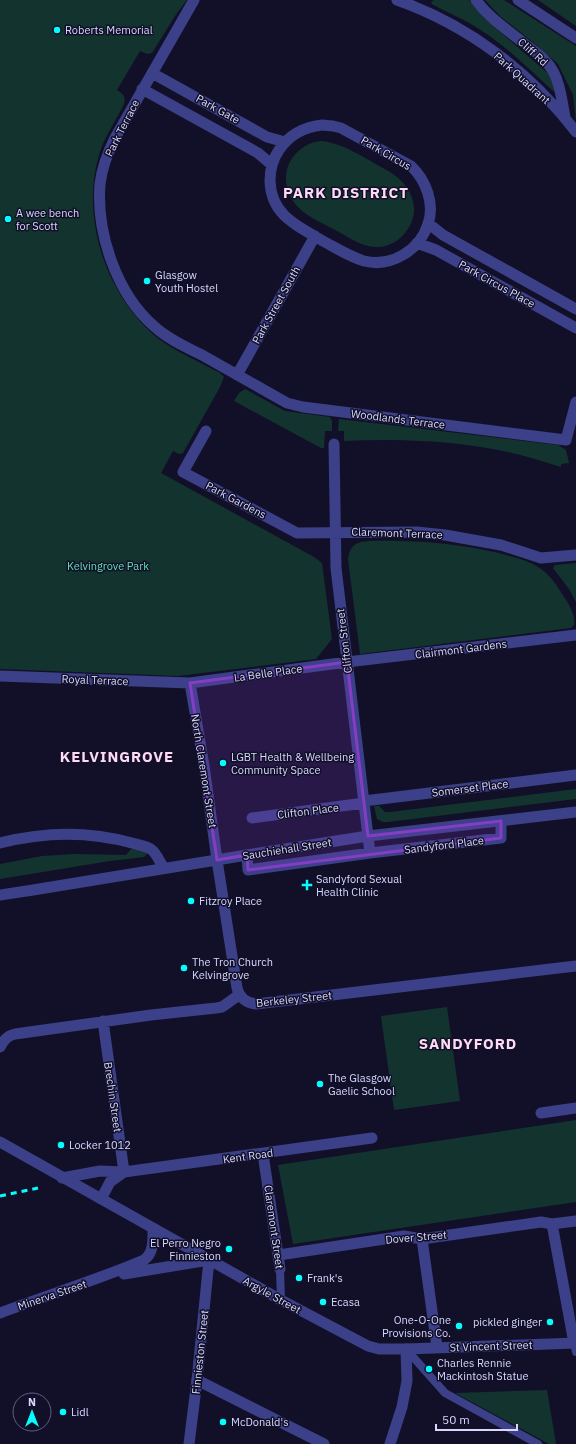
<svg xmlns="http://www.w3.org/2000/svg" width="576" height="1444" font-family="'IBM Plex Sans',sans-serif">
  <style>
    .green { fill: #13332e }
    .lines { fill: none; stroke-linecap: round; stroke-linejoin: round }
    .pedestrian { stroke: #3b4088; stroke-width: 8 }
    .minor { stroke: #3b4088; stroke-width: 11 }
    .tertiary { stroke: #3b4088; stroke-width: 11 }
    .rail { stroke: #04fefe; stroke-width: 3; stroke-dasharray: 6 5; stroke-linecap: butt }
    .marked { fill: #843dc5; fill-opacity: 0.2; stroke: #843dc5; stroke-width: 3; stroke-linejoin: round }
    .poi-dot { fill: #04fefe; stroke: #121029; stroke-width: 1.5 }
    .labels { text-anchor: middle; stroke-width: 3; stroke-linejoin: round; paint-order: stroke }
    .poi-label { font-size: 11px; fill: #d8d8ff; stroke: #121029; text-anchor: start }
    .street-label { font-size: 11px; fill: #d8d8ff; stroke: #121029 }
    .park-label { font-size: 11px; fill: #62e0b4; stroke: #121029 }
    .district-label { font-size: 15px; font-weight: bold; letter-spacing: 1px; fill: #ffdaf5; stroke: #121029 }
  </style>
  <rect width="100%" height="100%" fill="#121029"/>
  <path class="green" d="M 0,0 L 187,0 L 177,13 L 152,53 L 147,54 L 140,51 L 117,90 C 123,94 126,96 124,104 C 116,121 104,137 99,155 C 80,219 107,298 159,339 C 176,352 200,362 220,373 L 224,377 L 220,387 L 183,453 L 179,454 L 173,451 L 161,473 L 314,557 L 322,563 L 332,639 L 316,659 L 178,676 L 0,669 Z
    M 434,0 L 469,0 L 483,17 L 551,76 L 556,90 L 554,91 L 552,90 C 528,68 504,44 476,27 C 462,18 446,12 432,4 L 431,2 Z
    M 485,0 L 504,0 L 576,46 L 576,122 L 573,95 L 558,64 L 534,43 L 500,16 Z
    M 538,0 L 576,0 L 576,26 Z
    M 321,141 C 345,143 369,161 390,172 C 403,180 413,192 414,208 C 415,228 396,248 376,247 C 361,247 349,237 337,231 C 315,219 287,209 286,180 C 286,173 287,166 291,160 C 298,149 309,142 321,141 Z
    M 245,389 L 285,411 L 330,417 L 332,421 L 332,431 L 325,431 L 324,448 L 321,448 L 234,401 L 239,393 Z
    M 339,419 L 558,445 L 566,450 L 569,463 L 561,464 L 561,467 C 535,459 509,451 481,447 C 435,440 390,439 344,441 L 344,431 L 338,431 Z
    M 369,541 C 415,540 454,543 499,553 C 513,557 529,560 541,569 C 551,576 558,587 564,597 C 569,604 576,616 574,625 L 571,628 L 360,654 L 348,559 C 350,545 356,542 369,541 Z
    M 576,563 L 576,602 L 569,589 L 553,568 L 555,565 Z
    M 576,789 L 576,799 L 388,822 L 383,822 L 377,819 L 374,806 L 379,806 L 385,812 L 390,812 Z
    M 133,847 L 146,851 L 147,854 L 144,857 L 110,861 L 0,879 L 0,864 L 42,856 L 75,854 L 126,855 Z
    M 447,1007 L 460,1101 L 394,1110 L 381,1016 Z
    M 576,1120 L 576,1202 L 293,1244 L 278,1165 Z
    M 547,1390 L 556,1444 L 549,1444 L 455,1393 Z"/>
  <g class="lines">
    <path class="pedestrian" d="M 280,1269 L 281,1300
      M 574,1343 L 576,1352
      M 406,1349 L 445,1393 L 538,1444"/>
    <path class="minor" d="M 194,0 L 115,138 C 108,152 102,167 100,184 C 96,233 117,295 155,327 C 168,339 186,347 202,355 C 230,371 259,387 287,403 L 303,407 L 566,440 L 576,402
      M 397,0 C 468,25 530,72 576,132
      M 476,0 C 488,17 505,28 521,41 C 533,50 547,59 554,73 C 561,86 562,103 565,117
      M 518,0 L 576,38
      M 152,73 L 267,137 L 285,142
      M 142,89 L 258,153 L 272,165
      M 322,125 L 333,126 L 341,128 L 411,166 C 426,180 435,204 428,224 C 420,250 391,268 364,261 C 350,257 336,248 323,241 C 297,226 271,215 270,181 C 270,170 272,160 279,150 C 289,135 304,127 322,125 Z
      M 428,223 L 443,235 L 576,309
      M 417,243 L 436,250 L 576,328
      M 237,375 L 315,236
      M 206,431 L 183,472 L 297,533 L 417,532 L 445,535 L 501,545 L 541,558 L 576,555
      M 334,444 L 336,568 L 370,853
      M 0,676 L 190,683 L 347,662 L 576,635
      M 190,683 L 204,766 L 217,860
      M 364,801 L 576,775
      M 252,818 L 364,803
      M 0,843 C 43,832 89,831 132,843 C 139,845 147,846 152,850 C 157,854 160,863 164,868
      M 247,855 L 248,870 L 370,853 L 501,838 L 501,821
      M 103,1021 L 124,1172
      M 0,1047 C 4,1040 7,1036 15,1034 L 151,1015 L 216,1008 L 222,1007 L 239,995
      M 541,1113 L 576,1108
      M 263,1154 L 280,1269
      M 62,1178 L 100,1171 L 124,1172 L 372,1138
      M 101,1199 L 110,1182 L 124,1172
      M 552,1224 L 574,1343
      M 422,1239 L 437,1347
      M 279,1255 L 404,1236 L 422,1239 L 541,1222 L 552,1224 L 576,1221
      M 124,1274 L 209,1260
      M 0,1313 C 48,1295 97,1280 144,1260 C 154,1253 153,1240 153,1228
      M 197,1380 L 324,1444
      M 390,1444 L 402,1407 L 407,1381 L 406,1349"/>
    <path class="tertiary" d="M 217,860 L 237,988 C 239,997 246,1003 256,1004 L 576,966
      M 0,895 L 33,890 L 247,855 L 368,836 L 576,812
      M 0,1142 L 281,1300 L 368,1346 L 379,1349 L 406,1349 L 576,1343
      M 189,1444 L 197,1380 L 209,1260"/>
    <path class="rail" d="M 0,1196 L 38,1188"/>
  </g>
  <path class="marked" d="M 347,662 L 368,836 L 501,821 L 501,838 L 248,870 L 247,855 L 217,860 L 190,683 Z"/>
  <g class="poi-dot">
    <circle cx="57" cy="30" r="4"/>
    <circle cx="8" cy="219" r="4"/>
    <circle cx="147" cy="281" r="4"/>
    <circle cx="223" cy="763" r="4"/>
    <path d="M305 879h4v4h4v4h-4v4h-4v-4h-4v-4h4z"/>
    <circle cx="191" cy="901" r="4"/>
    <circle cx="184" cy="968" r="4"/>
    <circle cx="320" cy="1084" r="4"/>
    <circle cx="61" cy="1145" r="4"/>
    <circle cx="229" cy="1249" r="4"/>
    <circle cx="299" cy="1278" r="4"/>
    <circle cx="323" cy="1302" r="4"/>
    <circle cx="550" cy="1322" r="4"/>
    <circle cx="459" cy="1326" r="4"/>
    <circle cx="429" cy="1369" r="4"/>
    <circle cx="63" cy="1412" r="4"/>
    <circle cx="223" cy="1422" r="4"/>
  </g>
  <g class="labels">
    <g class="poi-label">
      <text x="65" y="34">Roberts Memorial</text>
      <text x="16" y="217">A wee bench<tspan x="16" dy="13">for Scott</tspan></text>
      <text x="155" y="279">Glasgow<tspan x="155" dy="13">Youth Hostel</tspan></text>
      <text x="231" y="761">LGBT Health &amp; Wellbeing<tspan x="231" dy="13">Community Space</tspan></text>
      <text x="316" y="883">Sandyford Sexual<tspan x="316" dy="13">Health Clinic</tspan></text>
      <text x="199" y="905">Fitzroy Place</text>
      <text x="192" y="966">The Tron Church<tspan x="192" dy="13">Kelvingrove</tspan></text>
      <text x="328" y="1082">The Glasgow<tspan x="328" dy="13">Gaelic School</tspan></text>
      <text x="69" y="1149">Locker 1012</text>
      <text x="221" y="1247" text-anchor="end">El Perro Negro<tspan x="221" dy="13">Finnieston</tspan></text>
      <text x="307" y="1282">Frank's</text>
      <text x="331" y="1306">Ecasa</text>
      <text x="451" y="1324" text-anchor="end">One-O-One<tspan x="451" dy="13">Provisions Co.</tspan></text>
      <text x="542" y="1326" text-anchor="end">pickled ginger</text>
      <text x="437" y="1367">Charles Rennie<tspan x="437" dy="13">Mackintosh Statue</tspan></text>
      <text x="71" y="1416">Lidl</text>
      <text x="231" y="1426">McDonald's</text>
    </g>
    <g class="street-label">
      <text transform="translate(533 52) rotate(42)" y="4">Cliff Rd</text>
      <text transform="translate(522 78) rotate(42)" y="4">Park Quadrant</text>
      <text transform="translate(218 109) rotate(29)" y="4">Park Gate</text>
      <text transform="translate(122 128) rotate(-63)" y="4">Park Terrace</text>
      <text transform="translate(386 153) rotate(30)" y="4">Park Circus</text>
      <text transform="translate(497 284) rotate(29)" y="4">Park Circus Place</text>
      <text transform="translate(276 305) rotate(-61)" y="4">Park Street South</text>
      <text transform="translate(398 419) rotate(7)" y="4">Woodlands Terrace</text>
      <text transform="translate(236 500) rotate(28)" y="4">Park Gardens</text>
      <text transform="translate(397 533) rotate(2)" y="4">Claremont Terrace</text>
      <text transform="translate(344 641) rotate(-97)" y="4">Clifton Street</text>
      <text transform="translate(461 649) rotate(-7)" y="4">Clairmont Gardens</text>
      <text transform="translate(268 673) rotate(-8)" y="4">La Belle Place</text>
      <text transform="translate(95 680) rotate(2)" y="4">Royal Terrace</text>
      <text transform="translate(204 771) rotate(81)" y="4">North Claremont Street</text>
      <text transform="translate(470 788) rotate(-7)" y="4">Somerset Place</text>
      <text transform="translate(308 811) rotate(-7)" y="4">Clifton Place</text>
      <text transform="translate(444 845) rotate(-7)" y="4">Sandyford Place</text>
      <text transform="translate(287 849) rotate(-9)" y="4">Sauchiehall Street</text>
      <text transform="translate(294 999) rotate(-6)" y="4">Berkeley Street</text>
      <text transform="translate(113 1097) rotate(82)" y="4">Brechin Street</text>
      <text transform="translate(248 1156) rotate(-8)" y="4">Kent Road</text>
      <text transform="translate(274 1227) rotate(82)" y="4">Claremont Street</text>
      <text transform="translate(416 1237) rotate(-5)" y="4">Dover Street</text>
      <text transform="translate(52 1295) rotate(-19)" y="4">Minerva Street</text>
      <text transform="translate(272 1295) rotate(29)" y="4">Argyle Street</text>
      <text transform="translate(491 1346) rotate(-2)" y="4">St Vincent Street</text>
      <text transform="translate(200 1352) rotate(-84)" y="4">Finnieston Street</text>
    </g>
    <g class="park-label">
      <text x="108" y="570">Kelvingrove Park</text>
    </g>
    <g class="district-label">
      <text x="346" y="198">PARK DISTRICT</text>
      <text x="117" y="762">KELVINGROVE</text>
      <text x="468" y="1049">SANDYFORD</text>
    </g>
  </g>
  <g transform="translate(32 1412)"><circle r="19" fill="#121029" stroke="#61607f"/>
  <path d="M0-3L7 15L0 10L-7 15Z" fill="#04fefe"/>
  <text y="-6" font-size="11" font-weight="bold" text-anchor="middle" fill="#d8d8ff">N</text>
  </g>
  <path d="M436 1424v6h81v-6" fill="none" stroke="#d8d8ff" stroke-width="2"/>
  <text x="442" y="1424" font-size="12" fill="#d8d8ff" stroke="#121029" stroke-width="3" paint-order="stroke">50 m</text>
</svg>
